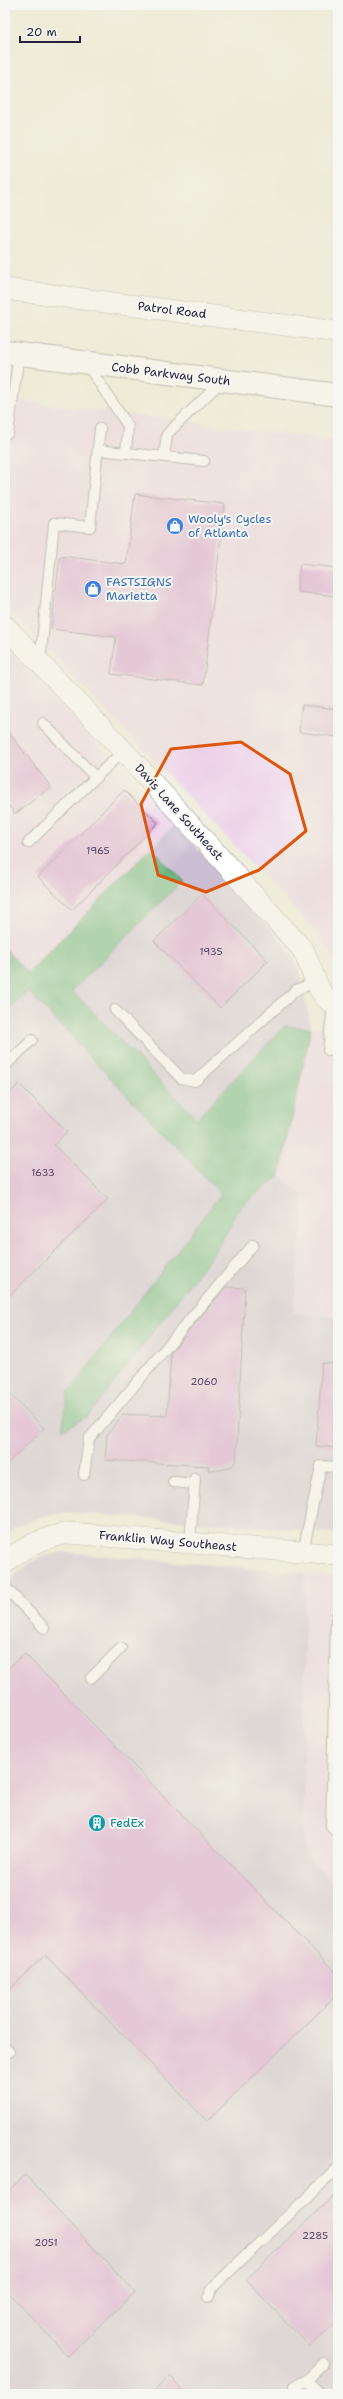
<svg xmlns="http://www.w3.org/2000/svg" width="343" height="2399" font-family="'Shantell Sans',sans-serif">
  <style>
    .built { fill: #edd1e9 }
    .industrial { fill: #ccbfd4 }
    .forest { fill: #69b67e; stroke: #466c5c }
    .building { fill: #d99bd6 }
    .lines { fill: none; stroke-linecap: round; stroke-linejoin: round }
    .service-casing { stroke: #888689; stroke-width: 12 }
    .minor-casing { stroke: #888689; stroke-width: 22 }
    .primary-casing { stroke: #888689; stroke-width: 24 }
    .service { stroke: #fff; stroke-width: 10 }
    .minor { stroke: #fff; stroke-width: 21 }
    .primary { stroke: #fff; stroke-width: 22 }
    .marked { fill: none; stroke: #de560e; stroke-width: 3; stroke-linejoin: round }
    .labels { text-anchor: middle; stroke-width: 4; stroke-linejoin: round; paint-order: stroke }
    .number-label { font-size: 10px; fill: #504062 }
    .street-label { font-size: 12px; fill: #22223b; stroke: #f6f6f2 }
    .shop-label { font-size: 12px; fill: #366cbe; stroke: #f6f6f2; text-anchor: start }
    .culture-label { font-size: 12px; fill: #0d838f; stroke: #f6f6f2; text-anchor: start }
  </style>
  <rect width="100%" height="100%" fill="#f6f6f2"/>
  <filter id="ink" filterUnits="userSpaceOnUse"><feTurbulence type="fractalNoise" baseFrequency=".025" numOctaves="2"/><feDisplacementMap in="SourceGraphic" scale="8" xChannelSelector="R" yChannelSelector="G"/><feConvolveMatrix kernelMatrix="1 2 1 2 8 2 1 2 1" color-interpolation-filters="sRGB"/></filter>
  <filter id="wash" filterUnits="userSpaceOnUse"><feTurbulence type="fractalNoise" baseFrequency=".012" numOctaves="4" result="noise"/><feDisplacementMap in="SourceGraphic" scale="16" xChannelSelector="R" yChannelSelector="G"/><feGaussianBlur stdDeviation="0.9" result="paint"/><feColorMatrix in="noise" values="0 0 0 0 0 0 0 0 0 0 0 0 0 0 0 0 0 1.4 0 .05"/><feComposite in="paint" operator="in"/></filter>
  <g filter="url(#wash)">
    <rect width="100%" height="100%" fill="#eeebd7"/>
    <path class="built" d="M 5,399 L 338,441 L 338,977 L 334,959 L 312,927 L 5,605 Z
      M 5,647 L 175,824 L 28,973 L 5,949 Z
      M 338,1024 L 338,1317 L 294,1314 L 304,1197 L 280,1175 L 311,1028 Z
      M 305,1573 L 338,1576 L 338,1889 L 304,1853 Z"/>
    <path class="industrial" d="M 175,824 L 286,946 L 300,973 L 311,1028 L 284,1026 L 197,1119 L 72,991 L 182,881 L 151,848 Z
      M 28,991 L 221,1194 L 68,1393 L 217,1249 L 241,1206 L 280,1175 L 304,1197 L 294,1313 L 338,1317 L 338,1533 L 75,1513 L 46,1515 L 15,1527 L 5,1537 L 5,1013 Z
      M 62,1552 L 305,1573 L 304,1853 L 338,1889 L 338,2394 L 5,2394 L 5,1586 L 21,1570 L 38,1558 Z"/>
    <path class="forest" d="M 151,848 L 182,881 L 72,991 L 197,1119 L 284,1026 L 311,1028 L 280,1175 L 241,1206 L 217,1249 L 88,1416 L 62,1430 L 68,1393 L 221,1194 L 28,991 L 5,1013 L 5,949 L 28,973 Z"/>
    <g id="blocks">
      <path class="building" d="M 135,494 L 225,504 L 203,685 L 111,674 L 116,637 L 51,629 L 60,556 L 126,564 Z
        M 300,564 L 338,568 L 338,596 L 297,592 Z
        M 302,705 L 338,709 L 338,737 L 299,732 Z
        M 5,727 L 51,787 L 15,814 L 5,800 Z
        M 124,790 L 158,823 L 72,910 L 38,877 Z
        M 202,894 L 268,961 L 220,1008 L 154,941 Z
        M 19,1084 L 67,1132 L 54,1145 L 108,1199 L 5,1300 L 5,1098 Z
        M 226,1287 L 245,1288 L 236,1461 L 232,1466 L 221,1470 L 208,1470 L 209,1466 L 105,1460 L 107,1435 L 123,1414 L 167,1416 L 171,1352 Z
        M 322,1363 L 338,1364 L 338,1448 L 316,1446 Z
        M 5,1389 L 44,1428 L 5,1466 Z
        M 24,1653 L 338,1975 L 338,1994 L 207,2121 L 45,1955 L 5,1994 L 5,1672 Z
        M 25,2175 L 135,2292 L 68,2356 L 5,2289 L 5,2194 Z
        M 338,2191 L 338,2320 L 310,2347 L 246,2280 Z
        M 170,2376 L 187,2394 L 151,2394 Z"/>
    </g>
  </g>
  <g filter="url(#ink)">
    <use href="#blocks" fill-opacity="0" stroke="#888689" stroke-width="1"/>
    <g class="lines">
      <defs>
        <path id="service" d="M 86,363 L 128,426 L 126,453
          M 5,433 L 8,433 L 19,354
          M 98,450 L 204,461
          M 164,457 L 167,434 L 222,381
          M 40,663 L 54,523 L 90,527 L 100,428
          M 43,723 L 95,777
          M 28,843 L 123,751
          M 115,1010 L 181,1078 L 195,1081 L 296,990 L 315,982
          M 328,1050 L 333,1004
          M 5,1066 L 32,1040
          M 84,1475 L 89,1439 L 253,1245
          M 173,1482 L 194,1484
          M 190,1543 L 195,1478
          M 303,1552 L 321,1466 L 338,1467
          M 5,1587 L 44,1628
          M 338,1617 L 336,1617 L 331,1826 L 338,1833
          M 91,1678 L 121,1648
          M 5,2048 L 9,2052
          M 208,2298 L 213,2287 L 338,2168
          M 307,2380 L 320,2394
          M 295,2386 L 307,2380 L 324,2363"/>
        <path id="minor" d="M 5,289 L 338,332
          M 5,626 L 133,761 L 303,950 C 312,966 317,1001 338,1005
          M 5,1563 C 24,1546 45,1537 69,1533 L 338,1555"/>
        <path id="primary" d="M 5,352 L 338,395"/>
      </defs>
      <use href="#service" class="service-casing"/>
      <use href="#minor" class="minor-casing"/>
      <use href="#primary" class="primary-casing"/>
      <use href="#service" class="service"/>
      <use href="#minor" class="minor"/>
      <use href="#primary" class="primary"/>
    </g>
  </g>
  <path d="M0 0H343V2399H0ZM 241,742 L 290,774 L 306,831 L 259,870 L 206,892 L 158,875 L 141,804 L 171,749 Z" fill="#eeebd7" fill-opacity=".55" fill-rule="evenodd"/>
  <path class="marked" d="M 241,742 L 290,774 L 306,831 L 259,870 L 206,892 L 158,875 L 141,804 L 171,749 Z"/>
  <defs>
    <symbol id="shop-disc" viewBox="-11 -11 22 22"><circle r="9.5" fill="#3f7fe0" stroke="#f6f6f2"/><path d="M-5-2.5h2.3a2.7 3.5 0 0 1 5.4 0H5L5.5 6h-11ZM-1.5-2.5h3a1.5 2.3 0 0 0-3 0Z" fill="#fff"/></symbol>
    <symbol id="building-disc" viewBox="-11 -11 22 22"><circle r="9.5" fill="#0f9aa8" stroke="#f6f6f2"/><path d="M-4-6H4V6H1V3H-1V6H-4ZM-2.5-4.3h1.7v1.8h-1.7ZM.8-4.3h1.7v1.8H.8ZM-2.5-1h1.7V.8h-1.7ZM.8-1h1.7V.8H.8Z" fill="#fff"/></symbol>
  </defs>
  <g fill-rule="evenodd">
    <use href="#shop-disc" x="165" y="516" width="20" height="20"/>
    <use href="#shop-disc" x="83" y="579" width="20" height="20"/>
    <use href="#building-disc" x="87" y="1813" width="20" height="20"/>
  </g>
  <g class="labels">
    <g class="number-label">
      <text x="98" y="854">1965</text>
      <text x="211" y="955">1935</text>
      <text x="43" y="1176">1633</text>
      <text x="204" y="1385">2060</text>
      <text x="315" y="2239">2285</text>
      <text x="46" y="2246">2051</text>
    </g>
    <g class="street-label">
      <text transform="translate(172 310) rotate(7)" y="4">Patrol Road</text>
      <text transform="translate(171 374) rotate(7)" y="4">Cobb Parkway South</text>
      <text transform="translate(179 812) rotate(48)" y="4">Davis Lane Southeast</text>
      <text transform="translate(168 1541) rotate(5)" y="4">Franklin Way Southeast</text>
    </g>
    <g class="shop-label">
      <text x="188" y="523">Wooly's Cycles<tspan x="188" dy="14">of Atlanta</tspan></text>
      <text x="106" y="586">FASTSIGNS<tspan x="106" dy="14">Marietta</tspan></text>
    </g>
    <g class="culture-label">
      <text x="110" y="1827">FedEx</text>
    </g>
  </g>
  <rect width="343" height="2399" fill="none" stroke="#f6f6f2" stroke-width="20"/>
  <path d="M20 36v6h60v-6" fill="none" stroke="#22223b" stroke-width="2"/>
  <text x="26" y="36" font-size="12" fill="#22223b" stroke="#f6f6f2" stroke-width="3" paint-order="stroke">20 m</text>
</svg>
